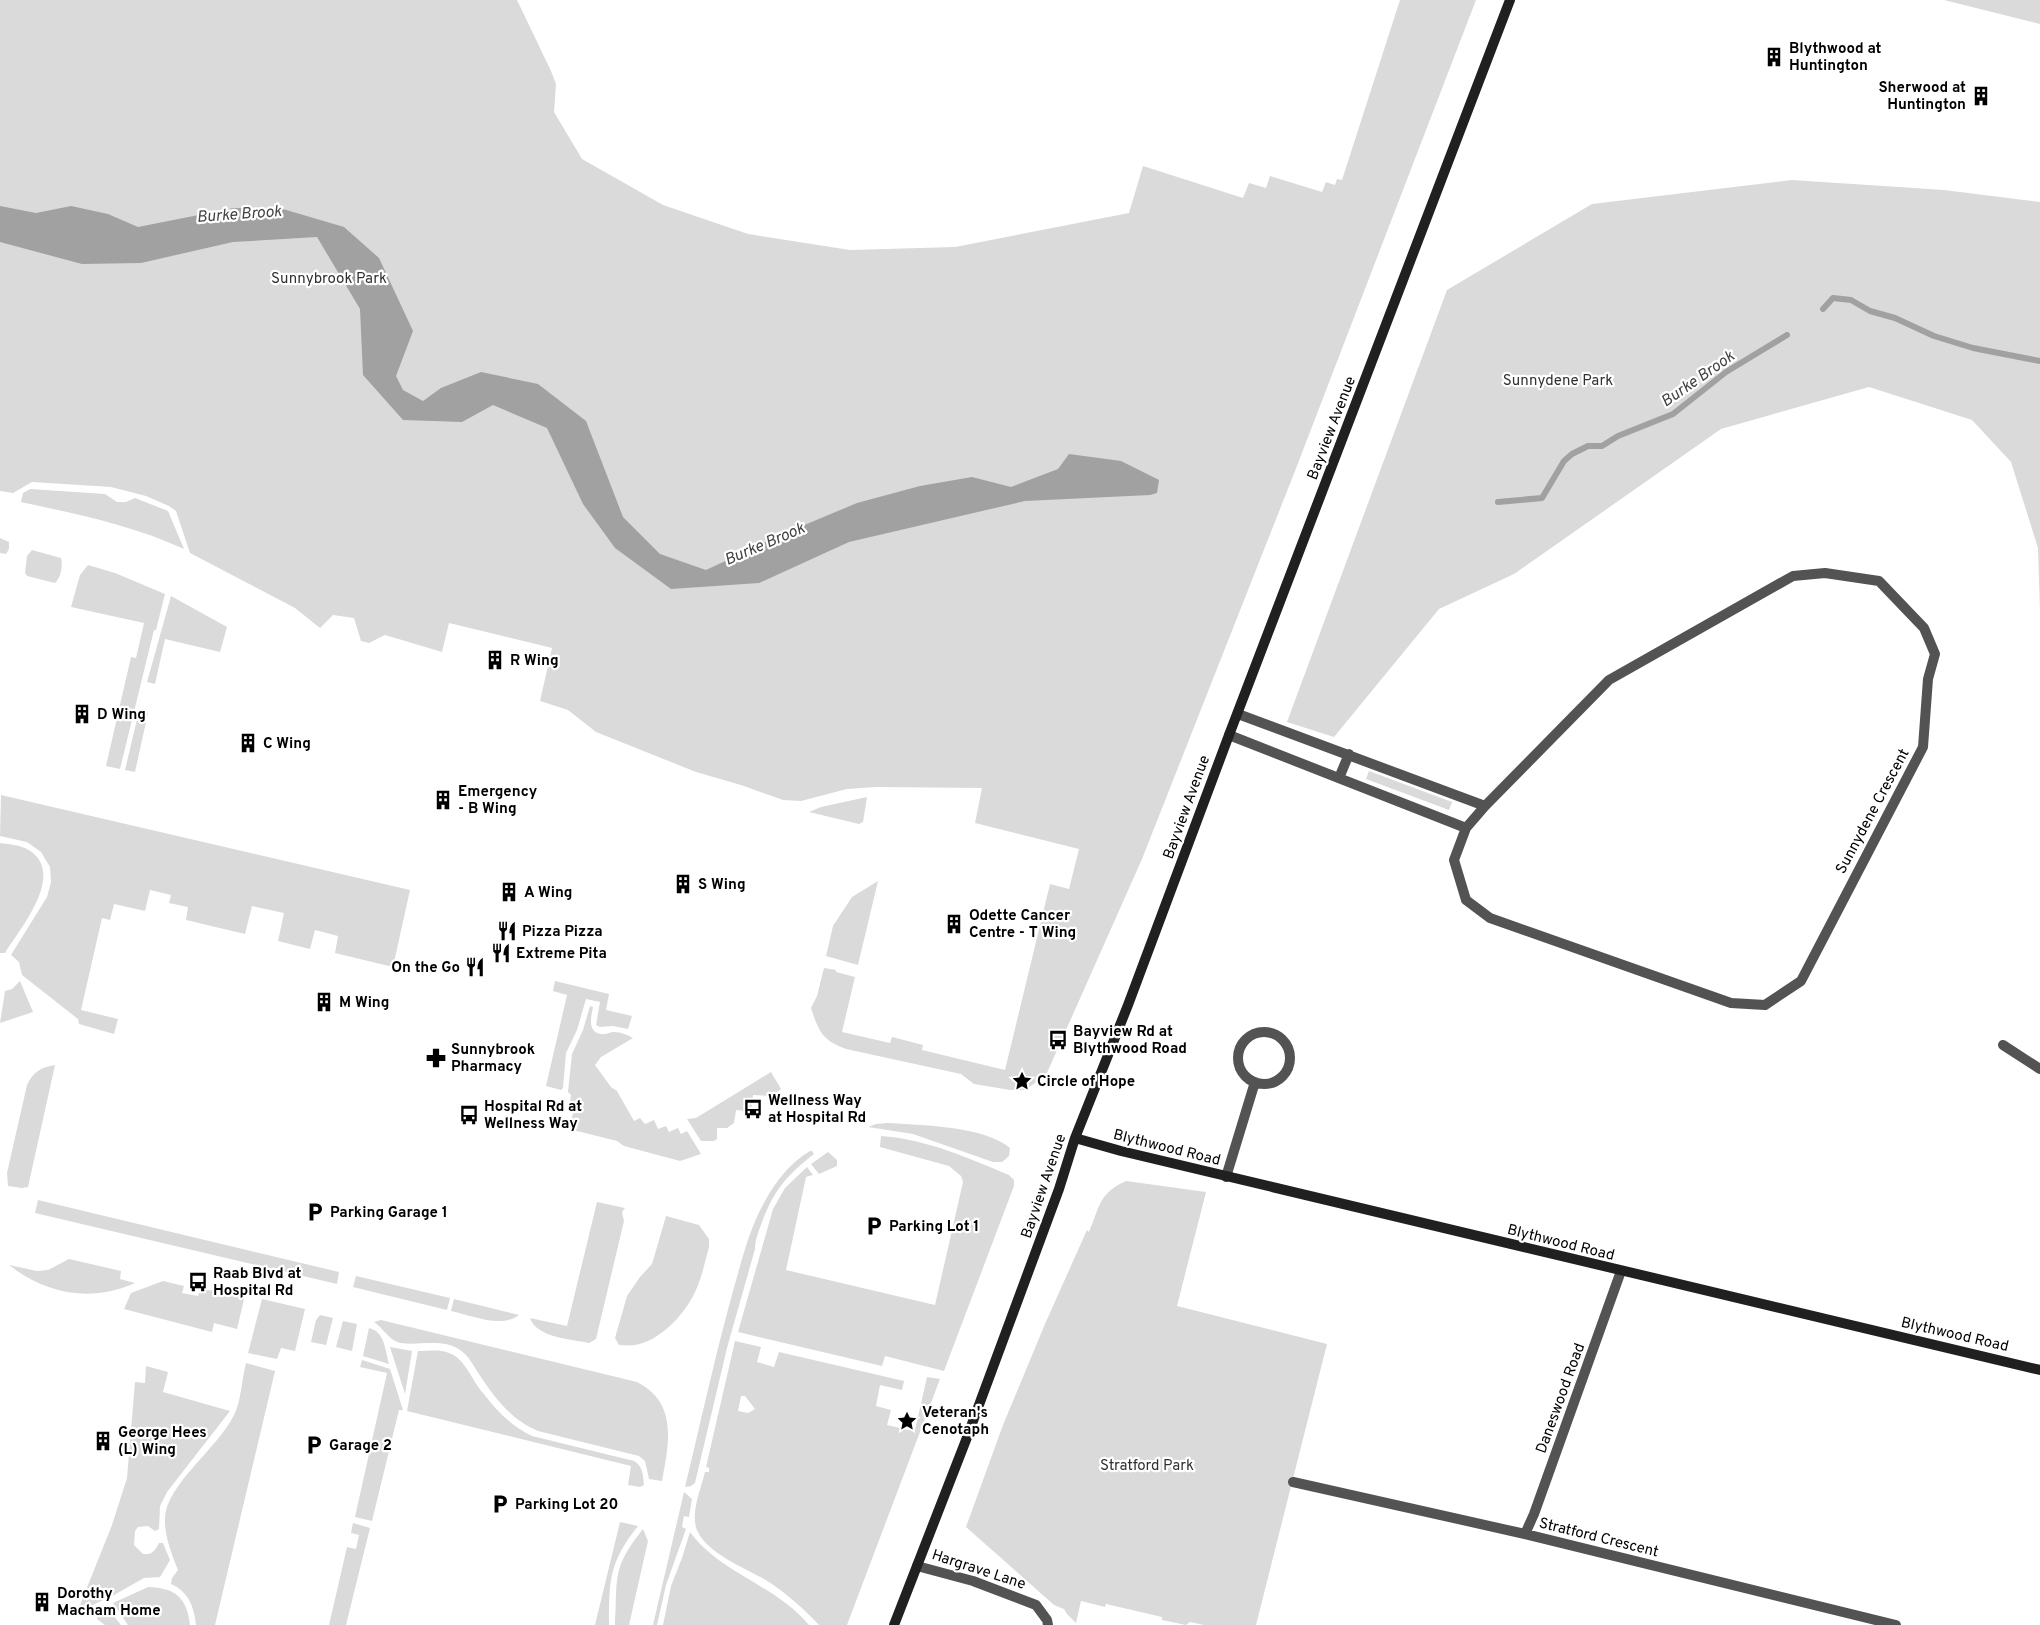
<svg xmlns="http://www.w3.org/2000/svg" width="2040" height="1625" font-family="Overpass,sans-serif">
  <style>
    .green { fill: #dadada; fill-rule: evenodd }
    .water { fill: #a1a1a1 }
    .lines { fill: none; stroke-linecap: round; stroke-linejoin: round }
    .stream { stroke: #a1a1a1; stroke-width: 6 }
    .street { stroke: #535353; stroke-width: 10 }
    .secondary { stroke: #202020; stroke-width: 10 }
    .labels { text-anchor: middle; stroke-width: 4.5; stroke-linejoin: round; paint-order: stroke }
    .poi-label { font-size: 15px; font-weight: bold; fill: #000; stroke: #fff; text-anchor: start }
    .park-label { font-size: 15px; fill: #313131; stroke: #fff }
    .street-label { font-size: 15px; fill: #000; stroke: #fff }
    .water-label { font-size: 16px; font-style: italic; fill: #424242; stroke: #fff }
  </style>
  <rect width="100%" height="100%" fill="#fff"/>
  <path class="green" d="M 0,0 L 517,0 L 551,71 L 556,84 L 554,112 L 582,159 L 663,205 L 748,234 L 850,250 L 955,247 L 1129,213 L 1143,166 L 1243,198 L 1249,183 L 1266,188 L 1270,176 L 1322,192 L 1326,182 L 1335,185 L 1337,179 L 1342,180 L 1400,0 L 1476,0 L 1295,471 L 1142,859 L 1046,1075 L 1025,1090 L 1010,1090 L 974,1084 L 961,1074 L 846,1049 C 822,1040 819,1032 811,1008 L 817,996 L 824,968 L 836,970 L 836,972 L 855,977 L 842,1032 L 890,1043 L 892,1037 L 923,1045 L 922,1050 L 1005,1070 L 1050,884 L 1069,889 L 1079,849 L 975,823 L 982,788 L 876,787 L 847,789 L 801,801 L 783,800 L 741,785 L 696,772 L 596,732 L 568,710 L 540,701 L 552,648 L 449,623 L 442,652 L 385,635 L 369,643 L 361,641 L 354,618 L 333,615 L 320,628 L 295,608 L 190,553 L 176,511 L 169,506 L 146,496 L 111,487 L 32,482 L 13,493 L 0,491 Z
    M 1944,0 L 2040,0 L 2040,24 Z
    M 1792,180 L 1944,190 L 2040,202 L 2040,613 L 2038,548 L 2011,462 L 1972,420 L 1869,387 L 1721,429 L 1514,574 L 1439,609 L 1334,737 L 1287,722 L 1447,290 L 1592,204 Z
    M 30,489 L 105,494 L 117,502 L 126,502 L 135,498 L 168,511 L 184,549 C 132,525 76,514 21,502 L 23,493 Z
    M 0,538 L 9,542 L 9,549 L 6,554 L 0,553 Z
    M 32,550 L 61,558 C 63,566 61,577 55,583 L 27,576 L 25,573 L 27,556 Z
    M 88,565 L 115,573 L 165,594 L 156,630 L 154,630 L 120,769 L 106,766 L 131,657 L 136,658 L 144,623 L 71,607 L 80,575 Z
    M 171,596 L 227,627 L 220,652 L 165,639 L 155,684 L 147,682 Z
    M 139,711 L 148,713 L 135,772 L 125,770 Z
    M 1369,771 L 1452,802 L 1449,810 L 1366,779 Z
    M 1,795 L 410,890 L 393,967 L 335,953 L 338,936 L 315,930 L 310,949 L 278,941 L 284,913 L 252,906 L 245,934 L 186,920 L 188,907 L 169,903 L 171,895 L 150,890 L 145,911 L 114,904 L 110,920 L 102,918 L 81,1010 L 118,1019 L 114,1034 L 79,1024 L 78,1019 L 22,975 L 19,962 L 11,955 L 47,897 L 51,882 L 50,867 L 41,852 L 27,842 L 0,836 Z
    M 867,797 L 863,822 L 859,824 L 809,812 L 821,807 Z
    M 0,843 C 8,844 19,845 27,849 C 68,872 21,927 5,953 L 0,953 Z
    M 878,881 L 858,965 L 826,956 L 833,926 L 852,897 Z
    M 20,981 L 33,1012 L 0,1023 L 5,991 L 12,989 Z
    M 555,981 L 609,994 L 606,1010 L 632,1016 L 628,1029 L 613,1026 L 600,1027 L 596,1025 L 600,1002 L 586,999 L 577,1030 L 566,1053 L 563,1088 L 561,1090 L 546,1086 L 567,995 L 553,991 Z
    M 590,1006 L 593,1007 C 591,1017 587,1033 602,1034 C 606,1035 610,1032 614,1032 C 620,1032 628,1035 633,1038 L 601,1057 L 595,1065 L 611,1087 L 617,1091 L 634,1121 L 640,1118 L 645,1124 L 654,1120 L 658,1129 L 666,1126 L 669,1132 L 678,1128 L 681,1134 L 687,1131 L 701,1154 L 680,1161 L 624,1146 L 617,1141 L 569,1129 L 573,1113 L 569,1109 L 571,1095 L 568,1092 L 572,1054 L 583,1030 Z
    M 55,1065 L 28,1187 L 22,1188 L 8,1186 L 7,1173 L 27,1085 C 33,1072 41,1067 55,1065 Z
    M 771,1072 L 781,1089 L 772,1096 L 753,1095 L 752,1106 L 747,1111 L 736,1110 L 734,1123 L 727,1128 L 717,1128 L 717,1139 L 714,1141 L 701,1141 L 687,1119 L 696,1118 Z
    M 887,1123 C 921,1125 984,1126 1010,1148 L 1009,1156 L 1002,1162 L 993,1162 L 913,1134 L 868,1127 L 876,1124 Z
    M 881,1136 C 926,1139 968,1158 1009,1175 L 1014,1180 L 1014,1186 L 944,1371 L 885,1356 L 882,1366 L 738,1332 L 773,1209 L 785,1188 L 807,1167 L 813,1175 L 806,1177 L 786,1270 L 935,1305 L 963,1182 L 961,1176 L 949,1166 L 880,1147 Z
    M 810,1151 L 812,1151 L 814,1154 C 787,1175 774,1190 762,1222 C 759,1231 755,1239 755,1249 L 727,1348 L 695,1483 L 691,1486 L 685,1487 C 701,1421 715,1356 733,1291 C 742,1260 749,1229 765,1201 C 776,1181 790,1163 810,1151 Z
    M 828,1152 L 837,1160 L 837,1166 L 819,1174 L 811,1164 Z
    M 1126,1181 L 1206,1192 L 1177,1306 L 1327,1344 L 1256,1625 L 1204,1625 L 1190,1622 L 1186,1625 L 1162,1620 L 1162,1617 L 1106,1604 L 1105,1607 L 1081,1601 L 1076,1623 L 1067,1614 L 1064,1609 L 1054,1605 L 966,1527 L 1003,1425 L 1045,1324 L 1087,1230 L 1089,1232 C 1100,1206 1099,1193 1126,1181 Z
    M 38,1200 L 339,1272 L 337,1284 L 35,1213 Z
    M 597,1202 L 625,1208 L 622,1212 L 624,1221 L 596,1339 L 589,1343 C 571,1339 537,1338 530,1318 L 567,1326 Z
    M 666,1216 L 699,1225 L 709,1239 L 709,1247 C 705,1261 702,1278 695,1292 C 685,1314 660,1341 635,1345 C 630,1346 624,1345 619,1345 L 615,1338 L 627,1296 L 640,1277 L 652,1264 Z
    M 69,1259 L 121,1271 L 120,1279 L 135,1283 C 91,1303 46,1294 9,1265 L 37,1271 L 48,1270 Z
    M 356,1276 L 450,1298 L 447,1310 L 353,1287 Z
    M 163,1281 L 184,1286 L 182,1293 L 198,1296 L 200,1289 L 245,1295 L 237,1329 L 214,1323 L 212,1332 L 124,1309 L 131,1293 Z
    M 262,1299 L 305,1309 L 295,1351 L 281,1348 L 277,1359 L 248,1353 Z
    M 454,1299 L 519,1315 C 501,1329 471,1315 451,1311 Z
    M 320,1315 L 333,1318 L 326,1345 L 311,1342 L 316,1320 Z
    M 381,1320 L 637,1382 C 678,1403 669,1443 662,1481 L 649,1479 L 645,1461 L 639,1456 L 538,1431 C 511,1420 494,1397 479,1374 C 473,1365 469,1356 460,1350 C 443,1338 420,1346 400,1343 C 389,1340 384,1329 374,1322 Z
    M 343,1321 L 357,1324 L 352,1351 L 336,1347 Z
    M 369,1328 C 385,1332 385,1350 389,1364 L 363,1356 Z
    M 735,1341 L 761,1347 L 757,1362 L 774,1367 L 779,1352 L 904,1381 L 902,1390 L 880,1385 L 876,1406 L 891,1410 L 887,1425 L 913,1431 L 915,1430 L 927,1377 L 940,1379 L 847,1625 L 819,1625 C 804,1609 787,1594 769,1582 C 748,1569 709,1555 698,1532 C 689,1516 701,1489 705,1472 L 709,1472 L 709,1468 L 706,1467 ZM 741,1396 L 745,1396 L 755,1409 L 748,1413 L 738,1411 Z
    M 390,1347 L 412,1351 L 405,1394 Z
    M 418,1351 C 428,1351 440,1349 449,1353 C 465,1358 472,1381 483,1393 C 497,1411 511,1426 532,1436 L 634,1461 C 643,1466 643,1475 644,1485 L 640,1487 L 628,1485 L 631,1466 L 407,1411 Z
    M 362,1360 L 390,1369 L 403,1410 L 399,1410 L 372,1521 L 355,1517 L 387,1373 L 360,1367 Z
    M 246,1363 L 275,1371 L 215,1625 L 196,1625 C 194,1607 189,1592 171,1584 L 172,1578 L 178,1570 C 172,1555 164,1535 165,1518 C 166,1485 218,1448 234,1415 C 241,1402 242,1378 246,1363 Z
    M 146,1366 L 168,1372 L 163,1392 L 230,1411 L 167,1492 L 160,1506 L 159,1529 L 155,1531 L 148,1526 L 138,1527 L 135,1531 L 134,1545 L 143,1554 C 152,1555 155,1551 159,1543 L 163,1543 L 170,1560 L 160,1577 L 144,1578 L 114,1595 L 84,1609 L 80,1605 L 112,1525 L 127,1478 L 135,1382 L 145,1383 Z
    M 684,1492 L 692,1499 L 689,1517 L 684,1516 L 682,1527 L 686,1529 L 666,1585 L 657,1625 L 653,1625 Z
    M 620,1522 L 638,1526 C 609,1562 609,1581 609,1625 L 595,1625 Z
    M 353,1523 L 370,1528 L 346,1625 L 329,1625 L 347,1547 L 356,1549 L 359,1535 L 351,1533 Z
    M 643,1529 L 648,1541 L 629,1625 L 615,1625 C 618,1578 611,1569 643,1529 Z
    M 690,1532 C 721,1574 776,1585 809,1625 L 663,1625 L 671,1586 L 682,1558 Z
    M 148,1587 C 175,1588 187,1597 190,1625 L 128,1625 L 113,1603 Z
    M 105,1607 L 108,1609 L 121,1625 L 105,1625 L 97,1619 L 97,1611 Z"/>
  <path class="water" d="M 0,206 L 36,213 L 71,206 L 108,214 L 138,227 L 234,208 L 283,209 L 344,227 L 379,258 L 413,331 L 396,376 L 403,390 L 423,401 L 441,388 L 481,372 L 538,384 L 586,421 L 623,517 L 660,554 L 706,570 L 783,534 L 857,503 L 920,486 L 972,477 L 1011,487 L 1058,469 L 1069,454 L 1121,461 L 1159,480 L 1157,493 L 1150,495 L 1025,501 L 849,542 L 759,583 L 671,589 L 615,548 L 583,504 L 547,428 L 493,405 L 462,422 L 403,420 L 363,375 L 360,309 L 317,237 L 233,242 L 141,263 L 82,264 L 0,242 Z"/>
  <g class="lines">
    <path class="stream" d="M 1823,309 L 1833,298 L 1851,300 L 1870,311 L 1895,318 L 1934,336 L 1973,348 L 2040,361
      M 1498,502 L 1542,498 L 1564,461 L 1572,454 L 1588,446 L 1602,446 L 1618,436 L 1673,414 L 1726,372 L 1787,335"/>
    <path class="street" d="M 1825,573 L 1879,581 L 1924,628 L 1935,654 L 1928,679 L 1923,747 L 1801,981 L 1765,1005 L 1731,1003 L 1490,918 L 1466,900 L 1454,860 L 1466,828 L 1485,806 L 1609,680 L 1793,576 Z
      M 1238,714 L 1485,806
      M 1229,735 L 1466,828
      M 1339,778 L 1349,754
      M1238 1058a26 26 0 1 1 52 0a26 26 0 1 1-52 0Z
      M 2003,1045 L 2040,1069
      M 1226,1177 L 1255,1082
      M 1293,1482 L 1525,1534 L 1896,1625
      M 1525,1534 L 1534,1514 L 1621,1271
      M 917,1566 L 973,1581 L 1036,1605 L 1047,1620 L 1048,1625"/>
    <path class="secondary" d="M 1075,1138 L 1121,1151 L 2040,1370
      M 894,1625 L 966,1440 L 1059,1189 L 1075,1138 L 1128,1005 L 1229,735 L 1510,0"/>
  </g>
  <defs>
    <symbol id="building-bare" viewBox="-9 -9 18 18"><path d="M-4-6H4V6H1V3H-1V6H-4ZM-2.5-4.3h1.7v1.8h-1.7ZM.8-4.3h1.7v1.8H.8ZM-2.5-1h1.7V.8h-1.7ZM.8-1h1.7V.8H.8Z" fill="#000" stroke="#fff" stroke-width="2.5" paint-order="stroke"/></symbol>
    <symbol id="restaurant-bare" viewBox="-9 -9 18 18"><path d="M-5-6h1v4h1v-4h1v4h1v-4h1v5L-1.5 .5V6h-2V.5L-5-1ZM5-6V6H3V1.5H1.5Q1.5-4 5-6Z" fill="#000" stroke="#fff" stroke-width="2.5" paint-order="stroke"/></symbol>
    <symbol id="bus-bare" viewBox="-9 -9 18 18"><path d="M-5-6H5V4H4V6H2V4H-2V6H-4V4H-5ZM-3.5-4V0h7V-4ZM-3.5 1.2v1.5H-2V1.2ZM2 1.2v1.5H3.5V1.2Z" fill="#000" stroke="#fff" stroke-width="2.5" paint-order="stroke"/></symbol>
    <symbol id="pharmacy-bare" viewBox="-9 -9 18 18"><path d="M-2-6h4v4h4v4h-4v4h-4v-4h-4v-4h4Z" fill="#000" stroke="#fff" stroke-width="2.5" paint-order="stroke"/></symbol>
    <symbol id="sight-bare" viewBox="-9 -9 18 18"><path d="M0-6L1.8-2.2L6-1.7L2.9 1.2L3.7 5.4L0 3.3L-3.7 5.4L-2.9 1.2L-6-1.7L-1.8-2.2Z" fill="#000" stroke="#fff" stroke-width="2.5" paint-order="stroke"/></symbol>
    <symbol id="parking-bare" viewBox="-9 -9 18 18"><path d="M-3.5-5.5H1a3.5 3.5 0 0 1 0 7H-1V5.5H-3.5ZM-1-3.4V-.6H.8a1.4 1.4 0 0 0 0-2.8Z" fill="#000" stroke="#fff" stroke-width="2.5" paint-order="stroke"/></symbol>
  </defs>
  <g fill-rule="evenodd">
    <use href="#building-bare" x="1760" y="43" width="28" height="28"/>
    <use href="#building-bare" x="1967" y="82" width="28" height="28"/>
    <use href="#building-bare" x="481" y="646" width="28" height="28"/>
    <use href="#building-bare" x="68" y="700" width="28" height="28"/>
    <use href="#building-bare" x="234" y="729" width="28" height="28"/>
    <use href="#building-bare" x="429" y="786" width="28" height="28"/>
    <use href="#building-bare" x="669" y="870" width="28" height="28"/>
    <use href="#building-bare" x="495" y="878" width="28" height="28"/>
    <use href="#building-bare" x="940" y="910" width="28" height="28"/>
    <use href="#restaurant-bare" x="493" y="917" width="28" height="28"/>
    <use href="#restaurant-bare" x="487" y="939" width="28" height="28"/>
    <use href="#restaurant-bare" x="461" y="953" width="28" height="28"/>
    <use href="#building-bare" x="310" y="988" width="28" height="28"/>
    <use href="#bus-bare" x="1044" y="1026" width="28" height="28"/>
    <use href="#pharmacy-bare" x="422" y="1044" width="28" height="28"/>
    <use href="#sight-bare" x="1008" y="1067" width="28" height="28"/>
    <use href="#bus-bare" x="739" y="1095" width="28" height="28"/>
    <use href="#bus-bare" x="455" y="1101" width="28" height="28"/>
    <use href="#parking-bare" x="301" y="1198" width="28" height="28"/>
    <use href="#parking-bare" x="860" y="1212" width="28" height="28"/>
    <use href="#bus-bare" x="184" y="1268" width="28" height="28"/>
    <use href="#sight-bare" x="893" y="1407" width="28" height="28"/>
    <use href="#building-bare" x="89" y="1427" width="28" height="28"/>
    <use href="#parking-bare" x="300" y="1431" width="28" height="28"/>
    <use href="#parking-bare" x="486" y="1490" width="28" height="28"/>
    <use href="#building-bare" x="28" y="1588" width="28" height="28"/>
  </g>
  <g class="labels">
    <g class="poi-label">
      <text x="1789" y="53">Blythwood at<tspan x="1789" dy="17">Huntington</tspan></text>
      <text x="1966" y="92" text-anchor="end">Sherwood at<tspan x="1966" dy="17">Huntington</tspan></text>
      <text x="510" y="665">R Wing</text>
      <text x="97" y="719">D Wing</text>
      <text x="263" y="748">C Wing</text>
      <text x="458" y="796">Emergency<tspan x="458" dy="17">- B Wing</tspan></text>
      <text x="698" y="889">S Wing</text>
      <text x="524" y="897">A Wing</text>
      <text x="969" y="920">Odette Cancer<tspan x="969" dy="17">Centre - T Wing</tspan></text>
      <text x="522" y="936">Pizza Pizza</text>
      <text x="516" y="958">Extreme Pita</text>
      <text x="460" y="972" text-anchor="end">On the Go</text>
      <text x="339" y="1007">M Wing</text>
      <text x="1073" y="1036">Bayview Rd at<tspan x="1073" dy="17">Blythwood Road</tspan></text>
      <text x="451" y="1054">Sunnybrook<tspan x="451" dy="17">Pharmacy</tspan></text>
      <text x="1037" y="1086">Circle of Hope</text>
      <text x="768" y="1105">Wellness Way<tspan x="768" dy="17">at Hospital Rd</tspan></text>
      <text x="484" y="1111">Hospital Rd at<tspan x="484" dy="17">Wellness Way</tspan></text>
      <text x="330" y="1217">Parking Garage 1</text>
      <text x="889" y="1231">Parking Lot 1</text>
      <text x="213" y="1278">Raab Blvd at<tspan x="213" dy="17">Hospital Rd</tspan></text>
      <text x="922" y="1417">Veteran's<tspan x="922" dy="17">Cenotaph</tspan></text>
      <text x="118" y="1437">George Hees<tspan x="118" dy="17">(L) Wing</tspan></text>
      <text x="329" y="1450">Garage 2</text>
      <text x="515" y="1509">Parking Lot 20</text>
      <text x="57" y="1598">Dorothy<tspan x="57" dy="17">Macham Home</tspan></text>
    </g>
    <g class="park-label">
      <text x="329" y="283">Sunnybrook Park</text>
      <text x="1558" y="385">Sunnydene Park</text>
      <text x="1147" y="1470">Stratford Park</text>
    </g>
    <g class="street-label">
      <text transform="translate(1331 428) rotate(-69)" y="5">Bayview Avenue</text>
      <text transform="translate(1186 807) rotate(-70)" y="5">Bayview Avenue</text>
      <text transform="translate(1872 811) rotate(-62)" y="5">Sunnydene Crescent</text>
      <text transform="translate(1167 1147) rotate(14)" y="5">Blythwood Road</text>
      <text transform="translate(1043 1186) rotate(-71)" y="5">Bayview Avenue</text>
      <text transform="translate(1561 1242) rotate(14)" y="5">Blythwood Road</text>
      <text transform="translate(1955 1334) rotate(13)" y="5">Blythwood Road</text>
      <text transform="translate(1560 1398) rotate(-70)" y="5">Daneswood Road</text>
      <text transform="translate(1599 1537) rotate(14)" y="5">Stratford Crescent</text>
      <text transform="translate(979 1569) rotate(18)" y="5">Hargrave Lane</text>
    </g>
    <g class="water-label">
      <text transform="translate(239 213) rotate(-4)" y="6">Burke Brook</text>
      <text transform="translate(1697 378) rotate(-35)" y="6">Burke Brook</text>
      <text transform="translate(764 543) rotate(-23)" y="6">Burke Brook</text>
    </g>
  </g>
</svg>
